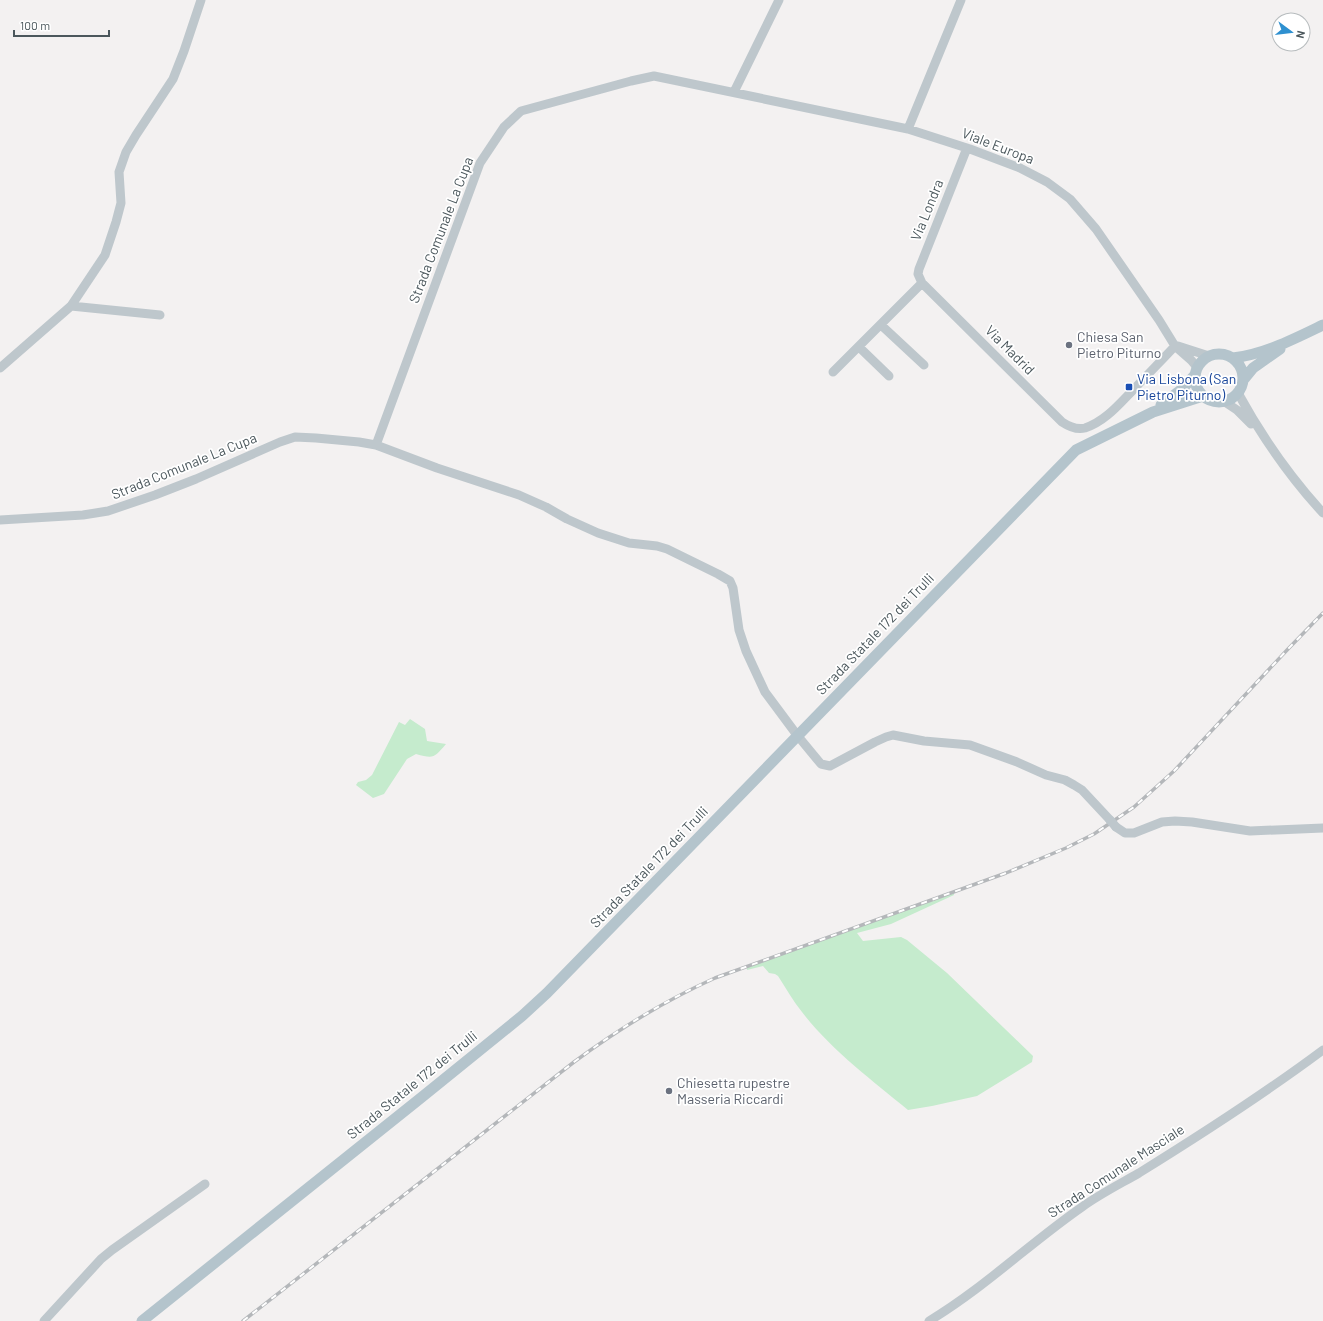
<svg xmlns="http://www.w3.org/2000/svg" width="1323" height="1321" font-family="Barlow,sans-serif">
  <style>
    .green { fill: #c5ebcd }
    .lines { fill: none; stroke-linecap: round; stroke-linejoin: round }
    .minor { stroke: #bec7cc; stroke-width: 9 }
    .major { stroke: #b4c4cc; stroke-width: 11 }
    .rail-casing { stroke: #b4b7ba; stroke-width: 3.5 }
    .rail { stroke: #fff; stroke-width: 2; stroke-dasharray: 6; stroke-linecap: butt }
    .minor-bridge { stroke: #bec7cc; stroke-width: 9 }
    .worship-dot { fill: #6b7280; stroke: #fff; stroke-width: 1.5 }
    .transit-dot { fill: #1a4fb4; stroke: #fff; stroke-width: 1.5 }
    .labels { text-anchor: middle; stroke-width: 3.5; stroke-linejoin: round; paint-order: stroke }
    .street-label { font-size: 14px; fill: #4b575c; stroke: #fff }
    .worship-label { font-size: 14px; fill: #5b616d; stroke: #fff; text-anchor: start }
    .transit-label { font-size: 14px; fill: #164399; stroke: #fff; text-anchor: start }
  </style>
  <rect width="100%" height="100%" fill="#f3f1f1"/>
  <path class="green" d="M 410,719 L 425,729 L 427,741 L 446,744 C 434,758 434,759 416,754 L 407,759 L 384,794 L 373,798 L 356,785 L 358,782 L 366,780 L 372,775 L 399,722 L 405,725 Z
    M 954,893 L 954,895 L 891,924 L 857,933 L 863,941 L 901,937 L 907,940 L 947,973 L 1033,1056 L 1032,1062 L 977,1096 L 932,1106 L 908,1110 C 872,1080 831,1050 802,1012 C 793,1001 786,988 778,976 L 775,974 L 769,973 L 763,966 L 747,970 L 747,967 Z"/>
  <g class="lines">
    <path class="minor" d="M 734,92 L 779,0
      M 908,129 L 961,0
      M 967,148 L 919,269 L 918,274 L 922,283 L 1062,422 C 1068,426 1077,430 1085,428 C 1106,421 1120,403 1135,388 C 1148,374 1162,360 1175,346
      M 71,306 L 160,315
      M 881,325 L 924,365
      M 1178,346 L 1209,356
      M 859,347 L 889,376
      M 0,368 L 71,306 L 105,255 L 116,222 L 121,203 L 119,172 L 126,152 L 136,135 L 173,79 L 184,51 L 201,0
      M 833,372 L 922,283
      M 1238,393 C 1262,437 1290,477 1323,513
      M 1225,402 L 1237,410 L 1251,424
      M 376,445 L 480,163 L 504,127 L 521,111 L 631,81 L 654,76 L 908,129 L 970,149 L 1020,168 L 1047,182 L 1070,199 L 1096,229 L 1159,320 L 1175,346 L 1191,360 L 1197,367
      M 0,520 L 83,515 L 108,511 L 155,495 L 196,479 L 280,442 L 295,437 L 316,438 L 359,442 L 376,445 L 437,468 L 519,495 L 546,507 L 567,519 L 598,533 L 629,543 L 657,546 L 667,549 L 718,574 L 730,581 L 733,588 L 739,630 L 746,651 L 765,692 L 797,735 L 821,764 L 830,766 L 875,742 L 886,737 L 893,735 L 924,741 L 970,745 L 1017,762 L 1046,775 L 1065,780 L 1074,785 L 1082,790 L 1110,820
      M 1116,827 L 1125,833 L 1134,833 L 1162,822 L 1175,821 L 1192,822 L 1250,831 L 1323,828
      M 44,1321 L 101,1259 L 112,1250 L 205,1184
      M 929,1321 C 984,1288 1030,1243 1082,1207 C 1100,1194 1120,1184 1139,1173 C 1202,1134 1264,1094 1323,1050"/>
    <path class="major" d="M1195 378a24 24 0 1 1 48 0a24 24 0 1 1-48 0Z
      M 1233,358 C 1265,354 1294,339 1323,325
      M 1244,379 L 1253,368 L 1280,349
      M 1161,405 L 1182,389 L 1195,375
      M 142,1321 L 422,1097 L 522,1016 L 547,993 L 1076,450 L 1153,412 L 1203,396"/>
    <defs>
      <path id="rail" d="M 243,1321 L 574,1062 C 620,1028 662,1002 715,978 L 1006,873 L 1066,848 L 1094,834 L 1134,807 L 1174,771 L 1288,649 L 1323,613"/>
    </defs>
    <use href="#rail" class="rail-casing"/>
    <use href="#rail" class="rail"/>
    <path class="minor-bridge" d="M 1110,820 L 1116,827"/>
  </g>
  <g class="worship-dot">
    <circle cx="1069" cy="345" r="4"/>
    <circle cx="669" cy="1091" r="4"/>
  </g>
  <rect class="transit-dot" x="1125" y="383" width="8" height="8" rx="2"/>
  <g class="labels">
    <g class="street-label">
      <text transform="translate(998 146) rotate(21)" y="5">Viale Europa</text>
      <text transform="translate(927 210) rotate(-68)" y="5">Via Londra</text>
      <text transform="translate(441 230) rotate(-69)" y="5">Strada Comunale La Cupa</text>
      <text transform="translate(1010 350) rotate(45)" y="5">Via Madrid</text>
      <text transform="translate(184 466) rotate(-22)" y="5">Strada Comunale La Cupa</text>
      <text transform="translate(875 634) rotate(-46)" y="5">Strada Statale 172 dei Trulli</text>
      <text transform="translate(649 867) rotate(-46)" y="5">Strada Statale 172 dei Trulli</text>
      <text transform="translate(412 1085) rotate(-39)" y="5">Strada Statale 172 dei Trulli</text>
      <text transform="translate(1116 1171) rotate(-33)" y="5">Strada Comunale Masciale</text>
    </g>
    <g class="worship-label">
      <text x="1077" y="342">Chiesa San<tspan x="1077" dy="16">Pietro Piturno</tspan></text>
      <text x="677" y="1088">Chiesetta rupestre<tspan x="677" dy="16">Masseria Riccardi</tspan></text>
    </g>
    <g class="transit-label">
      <text x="1137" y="384">Via Lisbona (San<tspan x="1137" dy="16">Pietro Piturno)</tspan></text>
    </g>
  </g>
  <g transform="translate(1291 32) rotate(105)"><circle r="19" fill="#ffffff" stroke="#b7bcbe"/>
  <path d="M0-3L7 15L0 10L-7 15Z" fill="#2e90d0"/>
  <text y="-6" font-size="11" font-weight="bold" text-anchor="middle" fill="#4b575c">N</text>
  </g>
  <path d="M14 30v6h95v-6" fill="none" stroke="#4b575c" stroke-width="2"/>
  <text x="20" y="30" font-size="12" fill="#4b575c" stroke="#ffffff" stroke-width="3" paint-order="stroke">100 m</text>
</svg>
